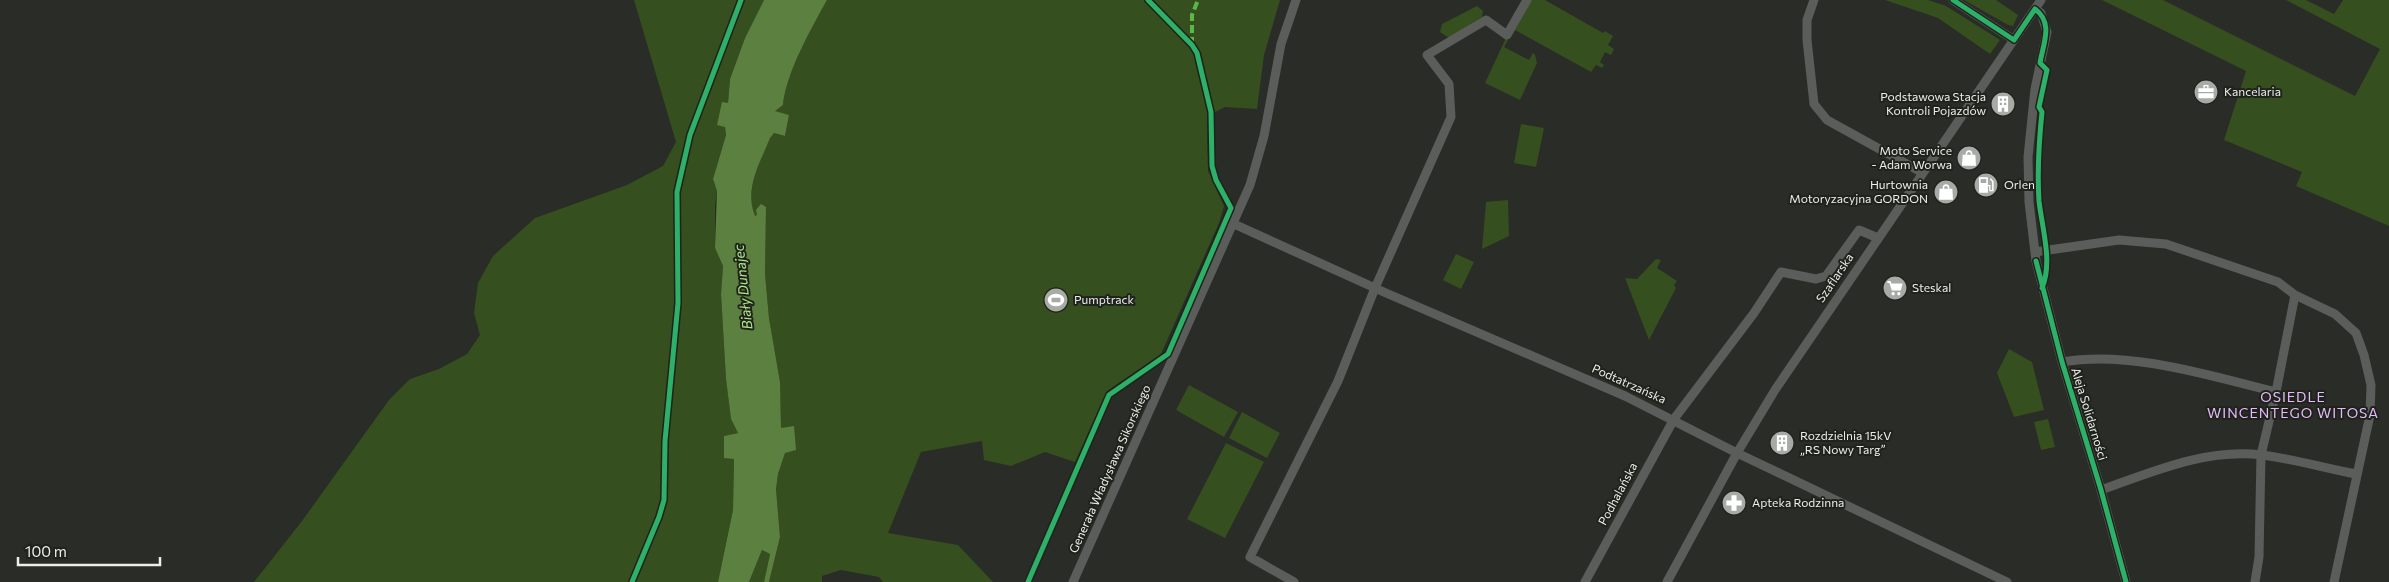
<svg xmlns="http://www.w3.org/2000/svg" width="2389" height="582" font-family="Commissioner,sans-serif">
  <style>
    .green { fill: #364f1f }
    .water { fill: #5c803f }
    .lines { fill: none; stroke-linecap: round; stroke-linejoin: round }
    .minor { stroke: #5b5d5a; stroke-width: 9 }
    .quiet { stroke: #58b947; stroke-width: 4; stroke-dasharray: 8 4; stroke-linecap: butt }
    .cycleway-casing { stroke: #1f231c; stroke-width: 8 }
    .cycleway { stroke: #2db169; stroke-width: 5 }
    .labels { text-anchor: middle; stroke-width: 4; stroke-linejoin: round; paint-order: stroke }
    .poi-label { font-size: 12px; fill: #ebeee9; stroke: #1f231c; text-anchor: start }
    .street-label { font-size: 12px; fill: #ebeee9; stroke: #1f231c }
    .water-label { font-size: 14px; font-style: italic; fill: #b0e786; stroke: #1f231c }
    .neighbourhood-label { font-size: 14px; letter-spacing: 1px; fill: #e5bbfd; stroke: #1f231c }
  </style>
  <rect width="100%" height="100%" fill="#292c27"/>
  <path class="green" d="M 634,0 L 764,0 L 745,38 L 730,79 L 728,103 L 717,124 L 725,126 L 726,135 L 713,179 L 717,191 L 715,206 L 715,248 L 723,266 L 721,294 L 726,379 L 731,419 L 738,433 L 724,436 L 734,458 L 733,510 L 718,582 L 254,582 L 302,521 L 389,400 L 410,379 L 439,369 L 467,354 L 480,335 L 474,313 L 478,283 L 493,256 L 535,218 L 627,185 L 663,166 L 676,142 Z
    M 827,0 L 1280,0 L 1264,55 L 1257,109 L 1225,107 L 1207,116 L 1208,171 L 1224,206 L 1219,223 L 1161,354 L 1107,391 L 1075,462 L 1045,452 L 1011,466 L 984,460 L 982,441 L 921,452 L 888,533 L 958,545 L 993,582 L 883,582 L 879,577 L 841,570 L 822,576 L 822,582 L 769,582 L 780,537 L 776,489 L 778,474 L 785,453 L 796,449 L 781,428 L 780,382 L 769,318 L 765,274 L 766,207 L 755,217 C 744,189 760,164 769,138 L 774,133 L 785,136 L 789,115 L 774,111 L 783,105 C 786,73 811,29 827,0 Z
    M 1531,0 L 1545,0 L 1603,33 L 1605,31 L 1613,36 L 1608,45 L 1614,49 L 1611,55 L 1605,52 L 1600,62 L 1604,65 L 1602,68 L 1596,65 L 1591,72 L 1515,30 Z
    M 1885,0 L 1928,0 L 1946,6 L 2000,40 L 1990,54 L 1938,18 Z
    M 1964,0 L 1996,0 L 2018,15 L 2013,26 L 2008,25 Z
    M 2102,0 L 2163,0 L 2355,96 L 2380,49 L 2286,0 L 2306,0 L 2334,14 L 2343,0 L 2389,0 L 2389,226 L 2296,186 L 2302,172 L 2224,140 L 2246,71 Z
    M 1477,6 L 1483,11 L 1482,17 L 1449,38 L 1440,32 L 1442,24 Z
    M 1506,38 L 1508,40 L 1504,47 L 1529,60 L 1533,53 L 1535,55 L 1537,63 L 1520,100 L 1485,83 Z
    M 1521,124 L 1544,128 L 1536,167 L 1514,163 Z
    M 1508,200 L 1509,236 L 1482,249 L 1486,202 Z
    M 1456,254 L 1474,262 L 1461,289 L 1443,280 Z
    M 1656,259 L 1661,260 L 1657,268 L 1677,281 L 1674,285 L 1676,288 L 1649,340 L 1625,278 L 1637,279 Z
    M 2009,349 L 2032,362 L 2044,410 L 2014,417 L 1997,373 Z
    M 1189,385 L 1238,412 L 1224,437 L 1176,410 Z
    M 1242,412 L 1280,433 L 1267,458 L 1229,438 Z
    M 2048,419 L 2055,447 L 2041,450 L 2034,422 Z
    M 1226,443 L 1264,462 L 1225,538 L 1187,519 Z
    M 762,550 L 770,554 L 764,582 L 749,582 Z"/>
  <path class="water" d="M 764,0 L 827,0 C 811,29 786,73 783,105 L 775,111 L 789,115 L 785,136 L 774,133 L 770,138 C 760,163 744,189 755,216 L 757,215 L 756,210 L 761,204 L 766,207 L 765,274 L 769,318 L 780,382 L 781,428 L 794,426 L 796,450 L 785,453 L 778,474 L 776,489 L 780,537 L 769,582 L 764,582 L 770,554 L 762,550 L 749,582 L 718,582 L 733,510 L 734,459 L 724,458 L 724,436 L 738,433 L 731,419 L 726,379 L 721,294 L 723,266 L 715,248 L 717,191 L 713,179 L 726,135 L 725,127 L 717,125 L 722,102 L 728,103 L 730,79 L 745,38 Z"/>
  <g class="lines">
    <path class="minor" d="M 1814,0 L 1807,20 L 1807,40 L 1814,104 L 1827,120 L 1923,173
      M 1953,0 L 2014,40
      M 2035,9 L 2041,13 L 2047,32 L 2035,89 L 2028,157 L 2029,202 L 2036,261 L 2062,362 L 2101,490 L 2126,582
      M 1234,224 L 1386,293 L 1625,396 L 1737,453 L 2007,582
      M 2035,252 L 2119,240 L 2166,244 L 2278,282 L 2295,295 L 2335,314 L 2356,333 L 2364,355 L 2371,385 L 2370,415 L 2334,582
      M 2062,362 C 2130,350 2211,376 2276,392
      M 2101,490 C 2152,472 2206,448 2262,455 C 2293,459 2325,468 2356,474
      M 1073,582 L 1250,185 L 1264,136 L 1281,44 L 1296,0
      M 1294,582 L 1250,557 L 1338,381 L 1375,288 L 1451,117 L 1449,84 L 1427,55 L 1486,20 L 1507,35 L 1527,0
      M 1585,582 L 1674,419 L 1754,313 L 1781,272 L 1816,279 L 1826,276 L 1859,230 L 1878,238
      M 1667,582 L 1737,453 L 1775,390 L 2041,0
      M 2255,582 L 2259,557 L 2261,455 L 2276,392 L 2295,295"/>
    <path class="quiet" d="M 1192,45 L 1192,15 L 1198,0"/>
    <defs>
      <path id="cycleway" d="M 1953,0 L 2014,40 L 2035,9 C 2054,23 2043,44 2040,63 L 2047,70 L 2039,107 L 2042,112 C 2039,141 2037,171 2039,201 C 2042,228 2053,262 2042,288
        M 2036,261 L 2062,362 L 2101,490 L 2126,582
        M 632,582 L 659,517 L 664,500 L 665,441 L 678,303 L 677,192 L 690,135 L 741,0
        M 1028,582 L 1109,395 L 1168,354 L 1231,208 L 1216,180 L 1212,166 L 1211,112 L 1197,53 L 1192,45 L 1148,0"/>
    </defs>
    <use href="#cycleway" class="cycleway-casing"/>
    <use href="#cycleway" class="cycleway"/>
  </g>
  <defs>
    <symbol id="office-disc" viewBox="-11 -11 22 22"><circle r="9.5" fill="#a7aaa5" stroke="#1f231c"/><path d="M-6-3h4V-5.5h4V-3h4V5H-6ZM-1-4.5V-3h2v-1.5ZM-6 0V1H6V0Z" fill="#fff"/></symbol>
    <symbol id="building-disc" viewBox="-11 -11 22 22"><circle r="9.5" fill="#a7aaa5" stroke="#1f231c"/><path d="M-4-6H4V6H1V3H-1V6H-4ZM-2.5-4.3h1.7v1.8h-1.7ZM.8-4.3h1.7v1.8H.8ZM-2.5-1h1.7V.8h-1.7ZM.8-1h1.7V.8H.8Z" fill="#fff"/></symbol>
    <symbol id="shop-disc" viewBox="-11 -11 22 22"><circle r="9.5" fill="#a7aaa5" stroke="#1f231c"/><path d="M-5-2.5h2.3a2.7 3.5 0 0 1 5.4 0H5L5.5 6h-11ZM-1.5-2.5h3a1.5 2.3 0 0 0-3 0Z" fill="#fff"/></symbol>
    <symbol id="fuel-disc" viewBox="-11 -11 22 22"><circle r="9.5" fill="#a7aaa5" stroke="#1f231c"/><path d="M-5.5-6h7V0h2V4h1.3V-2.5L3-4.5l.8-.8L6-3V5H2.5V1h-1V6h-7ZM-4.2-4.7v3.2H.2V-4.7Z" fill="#fff"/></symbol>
    <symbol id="supermarket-disc" viewBox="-11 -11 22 22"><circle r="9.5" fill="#a7aaa5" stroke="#1f231c"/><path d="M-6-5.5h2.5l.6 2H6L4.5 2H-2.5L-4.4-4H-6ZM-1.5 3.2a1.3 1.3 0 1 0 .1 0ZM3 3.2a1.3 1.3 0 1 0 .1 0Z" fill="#fff"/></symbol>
    <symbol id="stadium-disc" viewBox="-11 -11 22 22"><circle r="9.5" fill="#a7aaa5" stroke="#1f231c"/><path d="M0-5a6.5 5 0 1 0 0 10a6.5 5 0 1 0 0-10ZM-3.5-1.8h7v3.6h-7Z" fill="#fff"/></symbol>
    <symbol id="pharmacy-disc" viewBox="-11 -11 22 22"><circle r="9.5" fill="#a7aaa5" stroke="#1f231c"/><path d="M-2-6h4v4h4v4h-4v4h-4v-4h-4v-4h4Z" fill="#fff"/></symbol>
  </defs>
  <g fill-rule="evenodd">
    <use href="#office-disc" x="2192" y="78" width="28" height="28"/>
    <use href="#building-disc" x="1989" y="90" width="28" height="28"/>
    <use href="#shop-disc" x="1955" y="144" width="28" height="28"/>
    <use href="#fuel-disc" x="1972" y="171" width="28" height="28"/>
    <use href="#shop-disc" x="1932" y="178" width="28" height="28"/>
    <use href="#supermarket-disc" x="1881" y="274" width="28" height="28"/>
    <use href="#stadium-disc" x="1042" y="286" width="28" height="28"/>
    <use href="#building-disc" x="1768" y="429" width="28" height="28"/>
    <use href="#pharmacy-disc" x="1720" y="489" width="28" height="28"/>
  </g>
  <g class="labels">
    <g class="poi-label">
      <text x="2224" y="96">Kancelaria</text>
      <text x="1986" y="101" text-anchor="end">Podstawowa Stacja<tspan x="1986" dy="14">Kontroli Pojazdów</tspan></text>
      <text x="1952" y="155" text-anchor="end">Moto Service<tspan x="1952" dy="14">- Adam Worwa</tspan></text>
      <text x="1928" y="189" text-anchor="end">Hurtownia<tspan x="1928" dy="14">Motoryzacyjna GORDON</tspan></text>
      <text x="2004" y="189">Orlen</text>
      <text x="1912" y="292">Steskal</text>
      <text x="1074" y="304">Pumptrack</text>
      <text x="1800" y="440">Rozdzielnia 15kV<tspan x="1800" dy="14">„RS Nowy Targ”</tspan></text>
      <text x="1752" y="507">Apteka Rodzinna</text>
    </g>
    <g class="street-label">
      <text transform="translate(1835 278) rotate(-56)" y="4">Szaflarska</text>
      <text transform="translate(1629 384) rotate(24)" y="4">Podtatrzańska</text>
      <text transform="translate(2089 414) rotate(73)" y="4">Aleja Solidarności</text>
      <text transform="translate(1110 469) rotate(-66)" y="4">Generała Władysława Sikorskiego</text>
      <text transform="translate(1618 494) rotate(-62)" y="4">Podhalańska</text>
    </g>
    <g class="water-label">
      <text transform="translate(743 287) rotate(-96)" y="5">Biały Dunajec</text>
    </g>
    <g class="neighbourhood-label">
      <text x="2293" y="402">OSIEDLE<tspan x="2293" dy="16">WINCENTEGO WITOSA</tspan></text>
    </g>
  </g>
  <path d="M18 557v8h142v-8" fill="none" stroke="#ebeee9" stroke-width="2.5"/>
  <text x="25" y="557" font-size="15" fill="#ebeee9" stroke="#1f231c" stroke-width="4" paint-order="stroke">100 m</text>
</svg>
